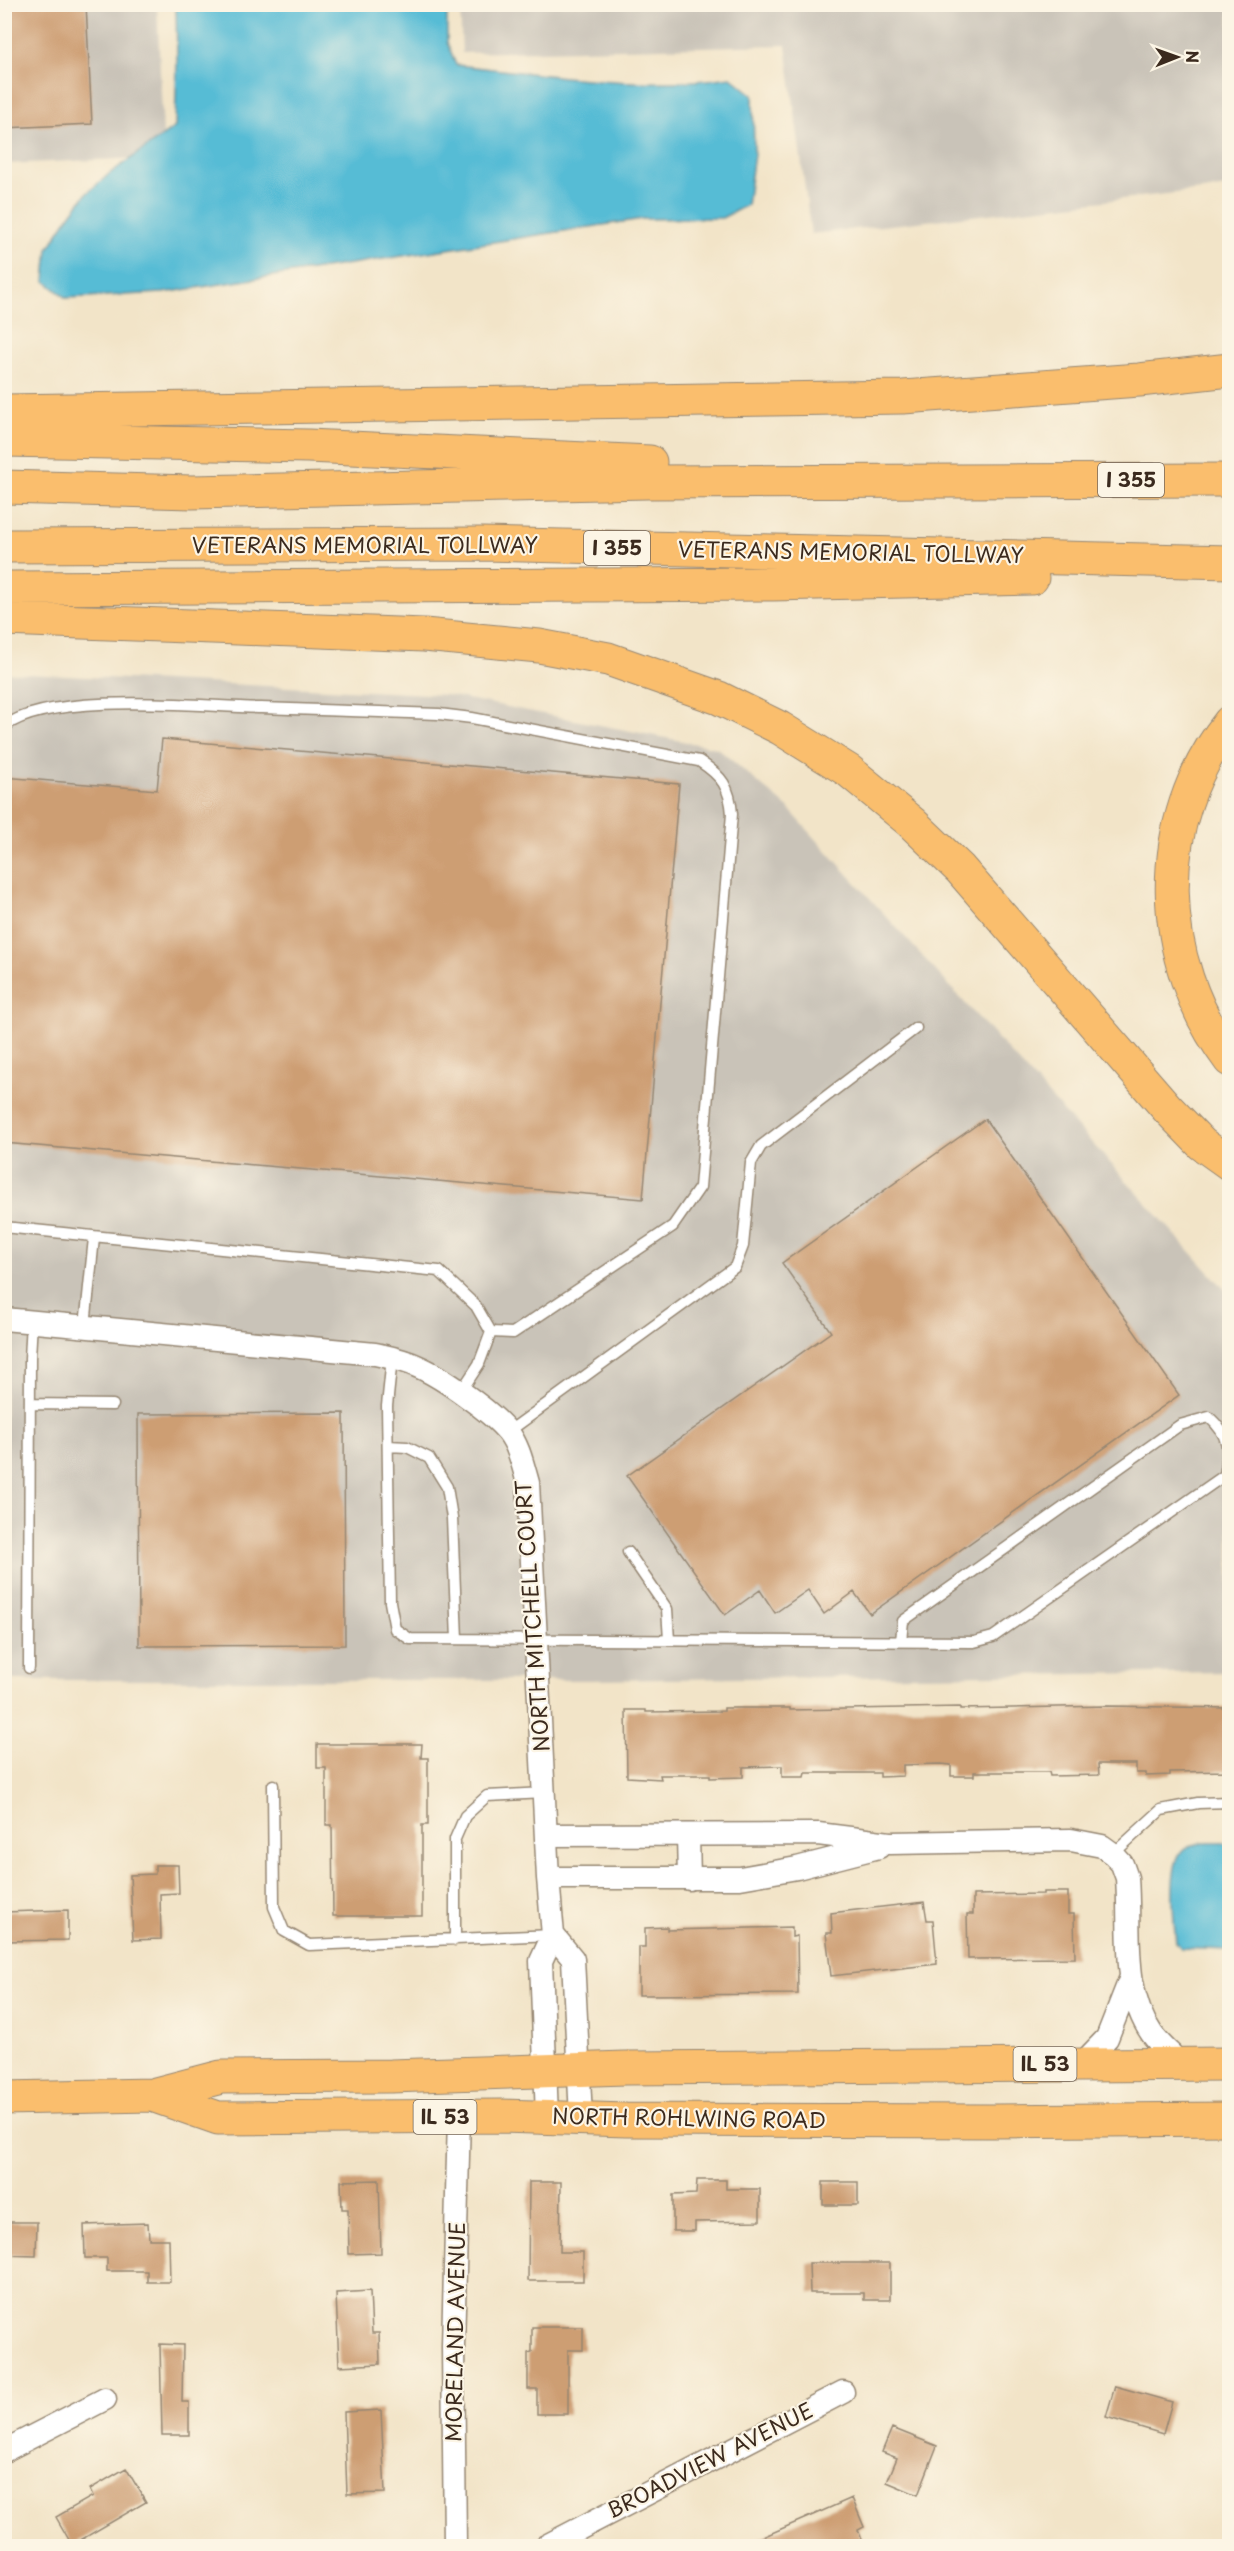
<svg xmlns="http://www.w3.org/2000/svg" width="1234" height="2551" font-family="'Playpen Sans',sans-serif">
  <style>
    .industrial { fill: #c9c3b8 }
    .water { fill: #57bcd5; stroke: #49737a; stroke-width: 1.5 }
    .building { fill: #cd9e73 }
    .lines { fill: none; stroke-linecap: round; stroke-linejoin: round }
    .lane-casing { stroke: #968773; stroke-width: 13 }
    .street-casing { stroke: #968773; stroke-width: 25 }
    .primary-casing { stroke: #968773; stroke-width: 35 }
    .highway-casing { stroke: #968773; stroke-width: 35 }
    .lane { stroke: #fff; stroke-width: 10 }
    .street { stroke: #fff; stroke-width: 22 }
    .primary { stroke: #fabe6d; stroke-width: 33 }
    .highway { stroke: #fabe6d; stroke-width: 33 }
    .labels { text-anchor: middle; stroke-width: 4.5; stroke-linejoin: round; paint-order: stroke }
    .shield { fill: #fcf5e5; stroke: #75675a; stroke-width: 1.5 }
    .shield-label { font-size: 20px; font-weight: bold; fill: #3b2a1e }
    .street-label { font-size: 21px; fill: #3b2a1e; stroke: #fcf5e5 }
  </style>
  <rect width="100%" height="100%" fill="#fcf5e5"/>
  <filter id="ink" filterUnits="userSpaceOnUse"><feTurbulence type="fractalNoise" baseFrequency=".0167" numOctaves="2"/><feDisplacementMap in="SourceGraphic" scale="12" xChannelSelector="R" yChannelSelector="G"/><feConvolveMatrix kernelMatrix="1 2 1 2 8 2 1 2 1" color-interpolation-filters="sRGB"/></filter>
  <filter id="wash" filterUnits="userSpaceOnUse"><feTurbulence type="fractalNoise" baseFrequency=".008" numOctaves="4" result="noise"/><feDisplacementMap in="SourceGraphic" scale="24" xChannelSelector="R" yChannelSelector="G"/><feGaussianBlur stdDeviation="1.35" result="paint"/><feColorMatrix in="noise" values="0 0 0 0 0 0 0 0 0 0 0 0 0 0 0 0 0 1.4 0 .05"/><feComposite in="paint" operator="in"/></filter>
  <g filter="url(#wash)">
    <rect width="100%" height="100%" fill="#f2e4c8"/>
    <path class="industrial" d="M 4,5 L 157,5 L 164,157 L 5,164 Z
      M 460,5 L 1229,5 L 1229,187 L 811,234 L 786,45 L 462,53 Z
      M 5,673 L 447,695 L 717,748 L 787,807 L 1229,1294 L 1229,1672 L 590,1680 L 5,1680 Z"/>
    <path class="water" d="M 176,5 L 447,5 L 447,42 L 456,65 C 546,74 640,91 731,77 L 753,95 L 754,154 L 747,205 L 722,218 L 642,219 L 163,293 L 66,298 L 45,281 L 48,249 L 70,215 L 86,194 L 109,174 L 175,127 L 177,60 Z
      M 1229,1843 L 1229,1950 L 1181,1948 L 1176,1942 C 1174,1922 1166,1856 1187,1847 C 1199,1841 1217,1843 1229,1843 Z"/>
    <g id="blocks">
      <path class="building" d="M 4,4 L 86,4 L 92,124 L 4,128 Z
        M 162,739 L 679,784 L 643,1199 L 4,1143 L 4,777 L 157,790 Z
        M 985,1119 L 1179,1395 L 870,1614 L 854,1592 L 824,1614 L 808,1590 L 775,1613 L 760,1590 L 725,1615 L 627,1476 L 831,1332 L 782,1263 Z
        M 344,1413 L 345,1645 L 139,1646 L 138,1414 Z
        M 1108,1706 L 1230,1708 L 1230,1771 L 1170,1772 L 1170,1775 L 1146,1776 L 1146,1773 L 1136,1773 L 1136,1764 L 1098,1764 L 1099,1775 L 1050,1776 L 1049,1772 L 974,1772 L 974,1776 L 951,1776 L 951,1765 L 941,1764 L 903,1765 L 903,1776 L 880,1777 L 880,1773 L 805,1773 L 804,1777 L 782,1777 L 782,1766 L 743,1767 L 743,1777 L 710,1778 L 710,1775 L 660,1775 L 661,1779 L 627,1777 L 626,1710 L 646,1710 L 646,1712 L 724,1711 L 724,1708 L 790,1708 L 790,1710 L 960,1707 L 960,1709 Z
        M 317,1744 L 422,1744 L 421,1758 L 428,1758 L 428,1825 L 422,1825 L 422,1916 L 333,1916 L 332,1825 L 326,1825 L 326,1768 L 317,1768 Z
        M 155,1865 L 178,1865 L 179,1893 L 160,1894 L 161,1939 L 133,1940 L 130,1875 L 155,1874 Z
        M 1043,1892 L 1068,1892 L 1068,1914 L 1074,1914 L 1075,1958 L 968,1959 L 967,1914 L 973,1914 L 973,1895 L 1043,1894 Z
        M 924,1902 L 927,1920 L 933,1920 L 937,1964 L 831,1976 L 826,1933 L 832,1933 L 831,1913 Z
        M 68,1910 L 68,1940 L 4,1941 L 4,1912 Z
        M 667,1927 L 667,1930 L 792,1927 L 792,1937 L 797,1936 L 798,1994 L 639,1995 L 639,1947 L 645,1947 L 645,1928 Z
        M 379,2180 L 381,2253 L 349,2254 L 348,2209 L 342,2209 L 341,2181 Z
        M 697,2180 L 726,2180 L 726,2189 L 760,2189 L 760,2221 L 695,2222 L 695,2231 L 673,2231 L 673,2195 L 696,2194 Z
        M 529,2182 L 561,2182 L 560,2252 L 583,2252 L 583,2281 L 528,2281 Z
        M 823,2182 L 858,2182 L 858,2205 L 823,2205 Z
        M 4,2222 L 37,2222 L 36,2256 L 4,2255 Z
        M 148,2223 L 149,2239 L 169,2239 L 170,2282 L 147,2282 L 147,2271 L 107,2271 L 107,2258 L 85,2258 L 84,2225 Z
        M 809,2263 L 890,2263 L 890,2300 L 864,2300 L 864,2293 L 810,2293 Z
        M 370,2291 L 372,2333 L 379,2333 L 380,2364 L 339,2366 L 336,2293 Z
        M 532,2327 L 583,2327 L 583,2350 L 568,2350 L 568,2414 L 537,2414 L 537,2389 L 528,2389 L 528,2353 L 532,2352 Z
        M 160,2344 L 183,2345 L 182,2402 L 189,2402 L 189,2435 L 162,2435 Z
        M 1115,2386 L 1172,2402 L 1163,2434 L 1106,2417 Z
        M 381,2410 L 385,2493 L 347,2494 L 344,2412 Z
        M 892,2428 L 937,2446 L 918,2495 L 887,2482 L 897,2458 L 882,2452 Z
        M 126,2468 L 146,2502 L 72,2545 L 56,2517 L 93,2496 L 90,2489 Z
        M 852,2498 L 864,2527 L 858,2530 L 865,2547 L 740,2547 Z"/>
    </g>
  </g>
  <g filter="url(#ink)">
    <use href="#blocks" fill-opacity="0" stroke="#968773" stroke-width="1.5"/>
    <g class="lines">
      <defs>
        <path id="lane" d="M 4,727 C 49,691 202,706 261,708 C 320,710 379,712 439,714 L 472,718 L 699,761 C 722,776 730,787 732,814 L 700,1187 L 673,1226 L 513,1333 L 491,1332
          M 4,1227 L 439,1271 L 476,1306 L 491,1332 L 479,1364 L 460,1393
          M 85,1326 L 94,1238
          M 392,1358 L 387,1406 L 390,1602 L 395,1629 L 410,1639 L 974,1642 L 993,1637 L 1225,1475 C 1230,1449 1229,1435 1209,1417 L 1180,1425 L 903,1621 L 901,1641
          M 30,1404 L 113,1405
          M 508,1432 L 735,1267 L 743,1246 L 751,1163 L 761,1146 L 916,1028
          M 388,1446 L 407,1447 L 429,1458 L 447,1487 L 452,1518 L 457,1639
          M 628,1552 L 667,1609 L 669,1640
          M 29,1668 L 30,1358 L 32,1321
          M 273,1785 L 274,1907 L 284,1931 L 309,1945 L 553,1935
          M 1113,1854 L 1161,1810 L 1198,1803 L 1230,1802
          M 455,1940 L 455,1839 L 465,1816 L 487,1796 L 544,1793"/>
        <path id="street" d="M 4,1319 L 375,1354 C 389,1357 405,1360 419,1367 C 442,1377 492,1412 508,1432 C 519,1446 523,1466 528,1483 L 548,1878 L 553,1935 L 541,1961 L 547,2117
          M 546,1835 L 818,1834 L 890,1843 L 1071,1840 L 1102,1846 L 1113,1854 L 1122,1864 L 1127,1878 C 1131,1929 1121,1990 1152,2034 C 1160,2045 1171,2054 1181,2064
          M 688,1835 L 689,1879
          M 548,1878 L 740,1878 L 797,1868 L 879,1847
          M 553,1935 L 573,1959 L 581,2117
          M 1082,2064 L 1107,2038 L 1131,1977
          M 4,2451 L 105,2399
          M 455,2546 L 453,2346 L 459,2117
          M 546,2546 L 843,2392"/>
        <path id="primary" d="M 152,2095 L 218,2118 L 502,2116 L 626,2120 L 993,2121 L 1230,2119
          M 4,2098 L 152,2095 L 221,2077 L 391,2076 L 625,2068 L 1230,2064"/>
        <path id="highway" d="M 4,411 L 903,397 L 1139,380 L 1230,370
          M 4,440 L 308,446 L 650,462
          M 4,487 L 192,492 L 647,482 L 1230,480
          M 4,546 L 482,544 L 1230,562
          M 4,588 L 773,584 L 1032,578
          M 4,619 L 424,635 L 539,646 L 608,659 L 719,698 L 780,728 L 849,771 L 911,822 L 960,869 L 1167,1108 L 1202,1144 L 1230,1164
          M 1230,722 C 1151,821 1155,960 1230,1060"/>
      </defs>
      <use href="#lane" class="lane-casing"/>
      <use href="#street" class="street-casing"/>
      <use href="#primary" class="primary-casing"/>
      <use href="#highway" class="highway-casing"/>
      <use href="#lane" class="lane"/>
      <use href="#street" class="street"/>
      <use href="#primary" class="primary"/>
      <use href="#highway" class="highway"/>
    </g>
  </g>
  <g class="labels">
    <g class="shield">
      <rect x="1098" y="463" width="66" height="34" rx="4.5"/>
      <rect x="584" y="531" width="66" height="34" rx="4.5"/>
      <rect x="1013.5" y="2047" width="63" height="34" rx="4.5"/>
      <rect x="413.5" y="2100" width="63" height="34" rx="4.5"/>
    </g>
    <g class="shield-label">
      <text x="1131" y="487">I 355</text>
      <text x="617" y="555">I 355</text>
      <text x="1045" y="2071">IL 53</text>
      <text x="445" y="2124">IL 53</text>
    </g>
    <g class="street-label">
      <text x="365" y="553">VETERANS MEMORIAL TOLLWAY</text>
      <text transform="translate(851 553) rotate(1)" y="7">VETERANS MEMORIAL TOLLWAY</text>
      <text transform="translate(533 1616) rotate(-94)" y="7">NORTH MITCHELL COURT</text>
      <text transform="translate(689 2119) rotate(1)" y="7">NORTH ROHLWING ROAD</text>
      <text transform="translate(456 2332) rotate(-89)" y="7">MORELAND AVENUE</text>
      <text transform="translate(710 2461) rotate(-27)" y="7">BROADVIEW AVENUE</text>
    </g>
  </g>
  <rect width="1234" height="2551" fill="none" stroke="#fcf5e5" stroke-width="24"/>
  <g transform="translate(1177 57) rotate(89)" stroke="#fcf5e5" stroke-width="4.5" paint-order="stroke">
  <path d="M0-4.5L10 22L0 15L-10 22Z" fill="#3b2a1e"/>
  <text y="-9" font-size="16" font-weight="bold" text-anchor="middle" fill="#3b2a1e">N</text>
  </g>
</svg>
